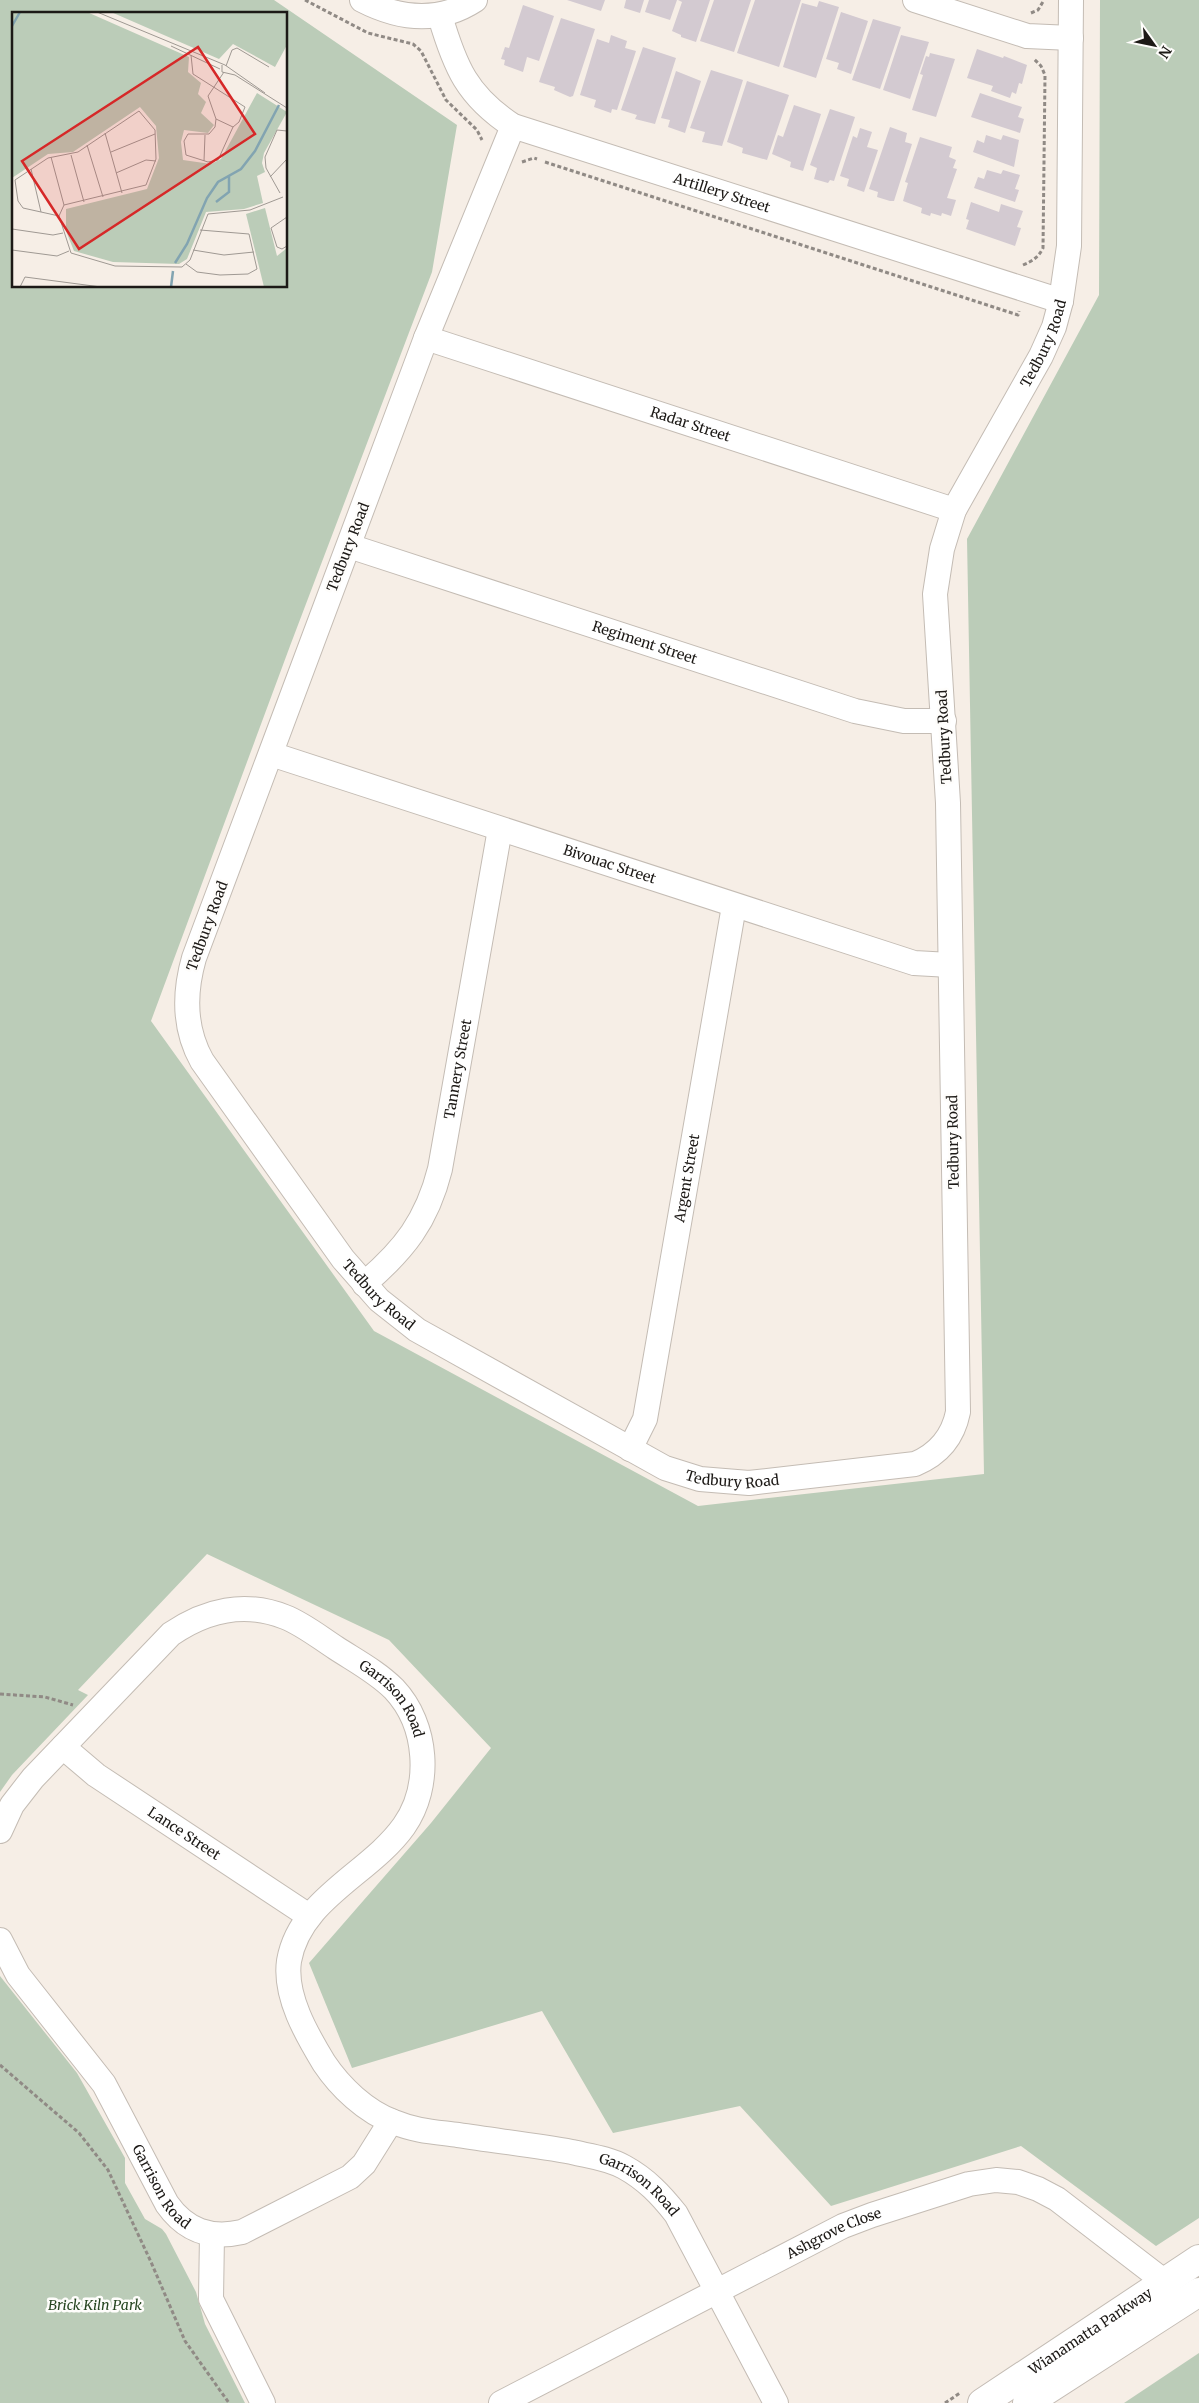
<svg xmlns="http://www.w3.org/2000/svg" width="1199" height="2403" font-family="Merriweather,serif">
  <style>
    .green { fill: #bbccb8; fill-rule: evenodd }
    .building { fill: #d3cad1 }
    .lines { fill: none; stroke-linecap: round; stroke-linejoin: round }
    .minor-casing { stroke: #c4bcb4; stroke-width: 26 }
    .tertiary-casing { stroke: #c4bcb4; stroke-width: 30 }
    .path { stroke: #908a85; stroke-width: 3; stroke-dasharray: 4 2.5; stroke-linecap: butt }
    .minor { stroke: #fff; stroke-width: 24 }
    .tertiary { stroke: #fff; stroke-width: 28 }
    .labels { text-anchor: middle; stroke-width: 5; stroke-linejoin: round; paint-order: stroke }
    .street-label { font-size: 14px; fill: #1c1916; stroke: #fefdfb }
    .park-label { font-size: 14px; font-style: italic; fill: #274621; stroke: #fefdfb }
    .inset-river { fill: none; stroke: #82a4b1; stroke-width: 2.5 }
    .inset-road { fill: none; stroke: #9f9993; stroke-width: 1 }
    .view { fill: #d62828; fill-opacity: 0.15; stroke: #d62828; stroke-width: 2.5 }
    .inset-edge { fill: none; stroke: #1c1916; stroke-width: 2.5 }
  </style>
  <rect width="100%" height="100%" fill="#f6eee6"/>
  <path class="green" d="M 0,0 L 274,0 L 457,125 L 432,272 L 290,646 L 151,1021 L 374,1331 L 698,1506 L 984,1474 L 967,539 L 1099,295 L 1100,0 L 1199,0 L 1199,2218 L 1156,2246 L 1021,2146 L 831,2206 L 740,2106 L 613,2133 L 542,2011 L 352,2068 L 309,1963 L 431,1823 L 491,1748 L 389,1640 L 207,1554 L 78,1690 L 88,1695 L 12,1775 L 0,1792 ZM 14,14 L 286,14 L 286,286 L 14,286 Z
    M 0,1976 L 77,2073 L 125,2158 L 125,2183 L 145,2219 L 162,2229 L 166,2234 L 196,2292 L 205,2324 L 245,2403 L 0,2403 Z
    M 1199,2353 L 1199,2403 L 1124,2403 Z"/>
  <path class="building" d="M 567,0 L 605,0 L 601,11 Z
    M 626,0 L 644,0 L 640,13 L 624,8 Z
    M 649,0 L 677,0 L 670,20 L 645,12 Z
    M 678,0 L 710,0 L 696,42 L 681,37 L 681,35 L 672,31 L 682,2 Z
    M 714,0 L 751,0 L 734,52 L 700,41 Z
    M 755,0 L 801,0 L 779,67 L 737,53 Z
    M 819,1 L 839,7 L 816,78 L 783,67 L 802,3 L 817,7 Z
    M 523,5 L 554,16 L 539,61 L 527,57 L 523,72 L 504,65 L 505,60 L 501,59 L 505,47 L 509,48 Z
    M 841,12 L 868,21 L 851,74 L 837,69 L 839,63 L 826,59 Z
    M 561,18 L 595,29 L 573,96 L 570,97 L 554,90 L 555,87 L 539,82 Z
    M 873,19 L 901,27 L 880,89 L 852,80 Z
    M 611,35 L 627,41 L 625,48 L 636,51 L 617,110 L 612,109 L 611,113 L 594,107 L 596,100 L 580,95 L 597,39 L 609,43 Z
    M 901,35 L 929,42 L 910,99 L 883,90 Z
    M 643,47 L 676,58 L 655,124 L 635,119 L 637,115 L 621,110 Z
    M 977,49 L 1003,58 L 1004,56 L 1027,65 L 1022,84 L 1019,83 L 1016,94 L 1012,92 L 1010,98 L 991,91 L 993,86 L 967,78 Z
    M 930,53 L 955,59 L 936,117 L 912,110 L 923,75 L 920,74 L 926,56 L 929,57 Z
    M 711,70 L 743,80 L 722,146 L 702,142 L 705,132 L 690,128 Z
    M 676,71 L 701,81 L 685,133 L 668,127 L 670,120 L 661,118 Z
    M 747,81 L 789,95 L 767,160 L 742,153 L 743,148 L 727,142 Z
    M 980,93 L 1022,107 L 1018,117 L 1024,119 L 1020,133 L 971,117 Z
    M 794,105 L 821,114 L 803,171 L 790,167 L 791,162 L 772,154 L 778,135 L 783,137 Z
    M 830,109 L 855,117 L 834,181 L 830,180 L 828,183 L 814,179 L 817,168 L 810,165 Z
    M 890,127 L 907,133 L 905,142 L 912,144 L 894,201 L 890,201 L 877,197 L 878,192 L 869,189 Z
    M 860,128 L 872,132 L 867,147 L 878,150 L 864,192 L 847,186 L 849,179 L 840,176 L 853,136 L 857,138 Z
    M 986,135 L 1001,140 L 1003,135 L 1019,140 L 1014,167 L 973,152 L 977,140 L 984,143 Z
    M 920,137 L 952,147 L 949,157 L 956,160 L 953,168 L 957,169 L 947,198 L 956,200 L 951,216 L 942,213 L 941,216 L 931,213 L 930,216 L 921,213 L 922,208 L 903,201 L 908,183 L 905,182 Z
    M 987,170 L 1001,174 L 1003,170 L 1020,175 L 1015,189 L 1019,190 L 1015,202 L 974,188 L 978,177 L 984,179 Z
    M 971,202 L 999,212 L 1001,204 L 1023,211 L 1017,227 L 1021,228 L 1015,246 L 966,229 L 969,220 L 966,219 Z"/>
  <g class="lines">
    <defs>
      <g id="minor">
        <path d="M 362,0 C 399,19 438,24 475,0"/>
        <path d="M 915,0 L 1027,36 L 1071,38"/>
        <path id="s1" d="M 440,16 C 455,67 467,96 513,126 L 1061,301"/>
        <path id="s2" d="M 513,126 L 426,338 L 194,958 C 184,993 184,1029 202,1061 L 343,1259 L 379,1300 L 417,1330 L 665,1468 L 700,1479 L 749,1483 L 915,1464 C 939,1454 953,1437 958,1412 L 948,803 L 935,594 L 942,549 L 954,510 L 1041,356 L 1054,327 L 1061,301 L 1069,246 L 1071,0"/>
        <path id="s3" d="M 426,338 L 954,510"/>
        <path id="s4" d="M 349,546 L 855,711 L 904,721 L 944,721"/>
        <path id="s5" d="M 271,754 L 914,963 L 950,965"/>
        <path id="s6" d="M 364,1284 C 404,1250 427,1221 440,1169 L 500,829"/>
        <path id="s7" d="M 630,1449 L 645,1419 L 734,906"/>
        <path id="s8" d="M 63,1747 L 96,1775 L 309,1916"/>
        <path id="s9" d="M 0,1831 L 12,1805 L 33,1778 L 171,1634 C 206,1610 245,1601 285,1617 C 303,1624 319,1637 336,1648 C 356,1661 377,1672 394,1689 C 428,1725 432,1786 404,1826 C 370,1874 300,1898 289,1961 C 284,1996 307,2035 324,2063 C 340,2087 366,2112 394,2122 C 415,2131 436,2132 458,2135 C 496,2141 534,2145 572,2152 C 589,2156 608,2158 624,2167 C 646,2179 661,2195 676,2214 L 776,2403"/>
        <path id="s10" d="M 0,1940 L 18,1975 L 104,2084 L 167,2204 C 186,2231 211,2239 242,2232 L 350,2177 L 364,2164 L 391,2121"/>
        <path d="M 212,2235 L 211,2299 L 263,2403"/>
        <path id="s11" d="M 501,2403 L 843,2226 L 872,2215 L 969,2184 L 996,2180 L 1018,2182 L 1038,2189 L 1057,2199 L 1165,2282"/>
      </g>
      <g id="tertiary">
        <path id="s12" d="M 982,2403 L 1199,2259"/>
        <path d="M 1027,2403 L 1199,2292"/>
      </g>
    </defs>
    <use href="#minor" class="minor-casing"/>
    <use href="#tertiary" class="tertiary-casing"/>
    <path class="path" d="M 305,0 L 368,33 L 413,44 L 421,51 L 446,100 L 477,130 L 482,140
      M 1031,13 L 1038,10 L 1044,0
      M 522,162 L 534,158 L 537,159
      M 545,162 L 1018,315 L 1019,311
      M 1023,265 C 1032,261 1038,258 1043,248 L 1045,75 L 1041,66 L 1034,59
      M 0,1694 L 45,1697 L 73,1705
      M 0,2065 L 79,2133 L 108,2170 L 151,2262 L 185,2341 L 229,2403
      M 945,2403 L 960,2393"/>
    <use href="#minor" class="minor"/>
    <use href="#tertiary" class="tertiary"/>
  </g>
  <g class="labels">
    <g class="street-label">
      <text dy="5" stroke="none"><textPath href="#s1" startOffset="355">Artillery Street</textPath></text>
      <text dy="5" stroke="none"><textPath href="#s2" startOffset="3045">Tedbury Road</textPath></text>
      <text dy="5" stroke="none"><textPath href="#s3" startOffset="278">Radar Street</textPath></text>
      <text transform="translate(348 547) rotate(-69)" y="5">Tedbury Road</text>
      <text dy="5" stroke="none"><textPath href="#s4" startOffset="311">Regiment Street</textPath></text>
      <text transform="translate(944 737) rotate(-93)" y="5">Tedbury Road</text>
      <text dy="5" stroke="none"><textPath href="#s5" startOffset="356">Bivouac Street</textPath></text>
      <text transform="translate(207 926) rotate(-70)" y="5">Tedbury Road</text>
      <text dy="5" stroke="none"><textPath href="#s6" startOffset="242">Tannery Street</textPath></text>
      <text transform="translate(953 1142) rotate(-91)" y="5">Tedbury Road</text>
      <text dy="5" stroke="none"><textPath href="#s7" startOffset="278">Argent Street</textPath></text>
      <text dy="5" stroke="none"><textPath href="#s2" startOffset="1291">Tedbury Road</textPath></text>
      <text dy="5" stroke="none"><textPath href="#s2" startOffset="1696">Tedbury Road</textPath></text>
      <text dy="5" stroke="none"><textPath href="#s9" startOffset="520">Garrison Road</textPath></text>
      <text dy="5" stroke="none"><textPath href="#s8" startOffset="149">Lance Street</textPath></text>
      <text dy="5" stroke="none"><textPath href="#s10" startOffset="296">Garrison Road</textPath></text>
      <text dy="5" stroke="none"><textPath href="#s9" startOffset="1302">Garrison Road</textPath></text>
      <text dy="5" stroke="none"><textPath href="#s11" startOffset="374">Ashgrove Close</textPath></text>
      <text dy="5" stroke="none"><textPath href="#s12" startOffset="130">Wianamatta Parkway</textPath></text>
    </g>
    <g class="park-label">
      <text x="95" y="2310">Brick Kiln Park</text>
    </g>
  </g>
  <g transform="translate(12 12)">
    <rect width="275" height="275" fill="#f6eee6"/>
    <path d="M 0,0 L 75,0 L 177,45 L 176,60 L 189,71 L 186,82 L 194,90 L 189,101 L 202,113 L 196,121 L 172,118 L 169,130 L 171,148 L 199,152 L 209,147 L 245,81 L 275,100 L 252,141 L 250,151 L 253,160 L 245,164 L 251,191 L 232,197 L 194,200 L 175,247 L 167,252 L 101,250 L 62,239 L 54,219 L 54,197 L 135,177 L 147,146 L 144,114 L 128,95 L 61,140 L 36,142 L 0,166 ZM 275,0 L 275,33 L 263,55 L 221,32 L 207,47 L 99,0 ZM 253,196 L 265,244 L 275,236 L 275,275 L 252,275 L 234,202 Z" fill="#bbccb8"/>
    <path class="inset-river" d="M 0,14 L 8,0M 204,190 L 217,180 L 217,164M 163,251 L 175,232 L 195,186 L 206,170 L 229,157 L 243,139 L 267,93M 159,275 L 161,259"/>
    <path class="inset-road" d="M 85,0 L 213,53 L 253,81M 159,34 L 208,57M 179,43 L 181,62 L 233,95 L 227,110 L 221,115M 210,53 L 210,60 L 223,63 L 275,96M 214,54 L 220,38 L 225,36 L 257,55M 212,60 L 196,84 L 204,107 L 203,115 L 197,122 L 176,122 L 172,129 L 174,143 L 196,150 L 206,148 L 221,115M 204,107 L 221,115M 93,121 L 110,181M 75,133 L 91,185M 99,140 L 143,122M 59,143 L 72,190M 39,145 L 52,193 L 47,204M 192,149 L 193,123M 19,157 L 29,200M 104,161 L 134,148 L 144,149M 258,165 L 275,147M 268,181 L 254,156 L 253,145 L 265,118 L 275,119M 52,193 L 134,173 L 144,147 L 143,118 L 127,99 L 66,140 L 36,146 L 3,168 L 6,189 L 11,196 L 47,204 L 59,241 L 103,254 L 170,255 L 178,248 L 196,202 L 238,198 L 271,185M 275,205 L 259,216 L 265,235 L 270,237 L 275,234M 0,217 L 41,223 L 51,221M 0,238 L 45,244 L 57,239M 181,238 L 212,243 L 242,240M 174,252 L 185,260 L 208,263 L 236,262 L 245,257 L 237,222 L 188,218M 8,275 L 13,265 L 89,275"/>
    <path class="view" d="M 186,35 L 243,122 L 67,237 L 10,149 Z"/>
    <rect width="275" height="275" class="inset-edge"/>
  </g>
  <g transform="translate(1154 45) rotate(123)" stroke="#fefdfb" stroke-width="4" paint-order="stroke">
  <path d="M0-4L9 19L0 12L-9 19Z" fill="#1c1916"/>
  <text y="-8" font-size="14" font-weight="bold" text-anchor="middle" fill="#1c1916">N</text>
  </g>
</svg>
